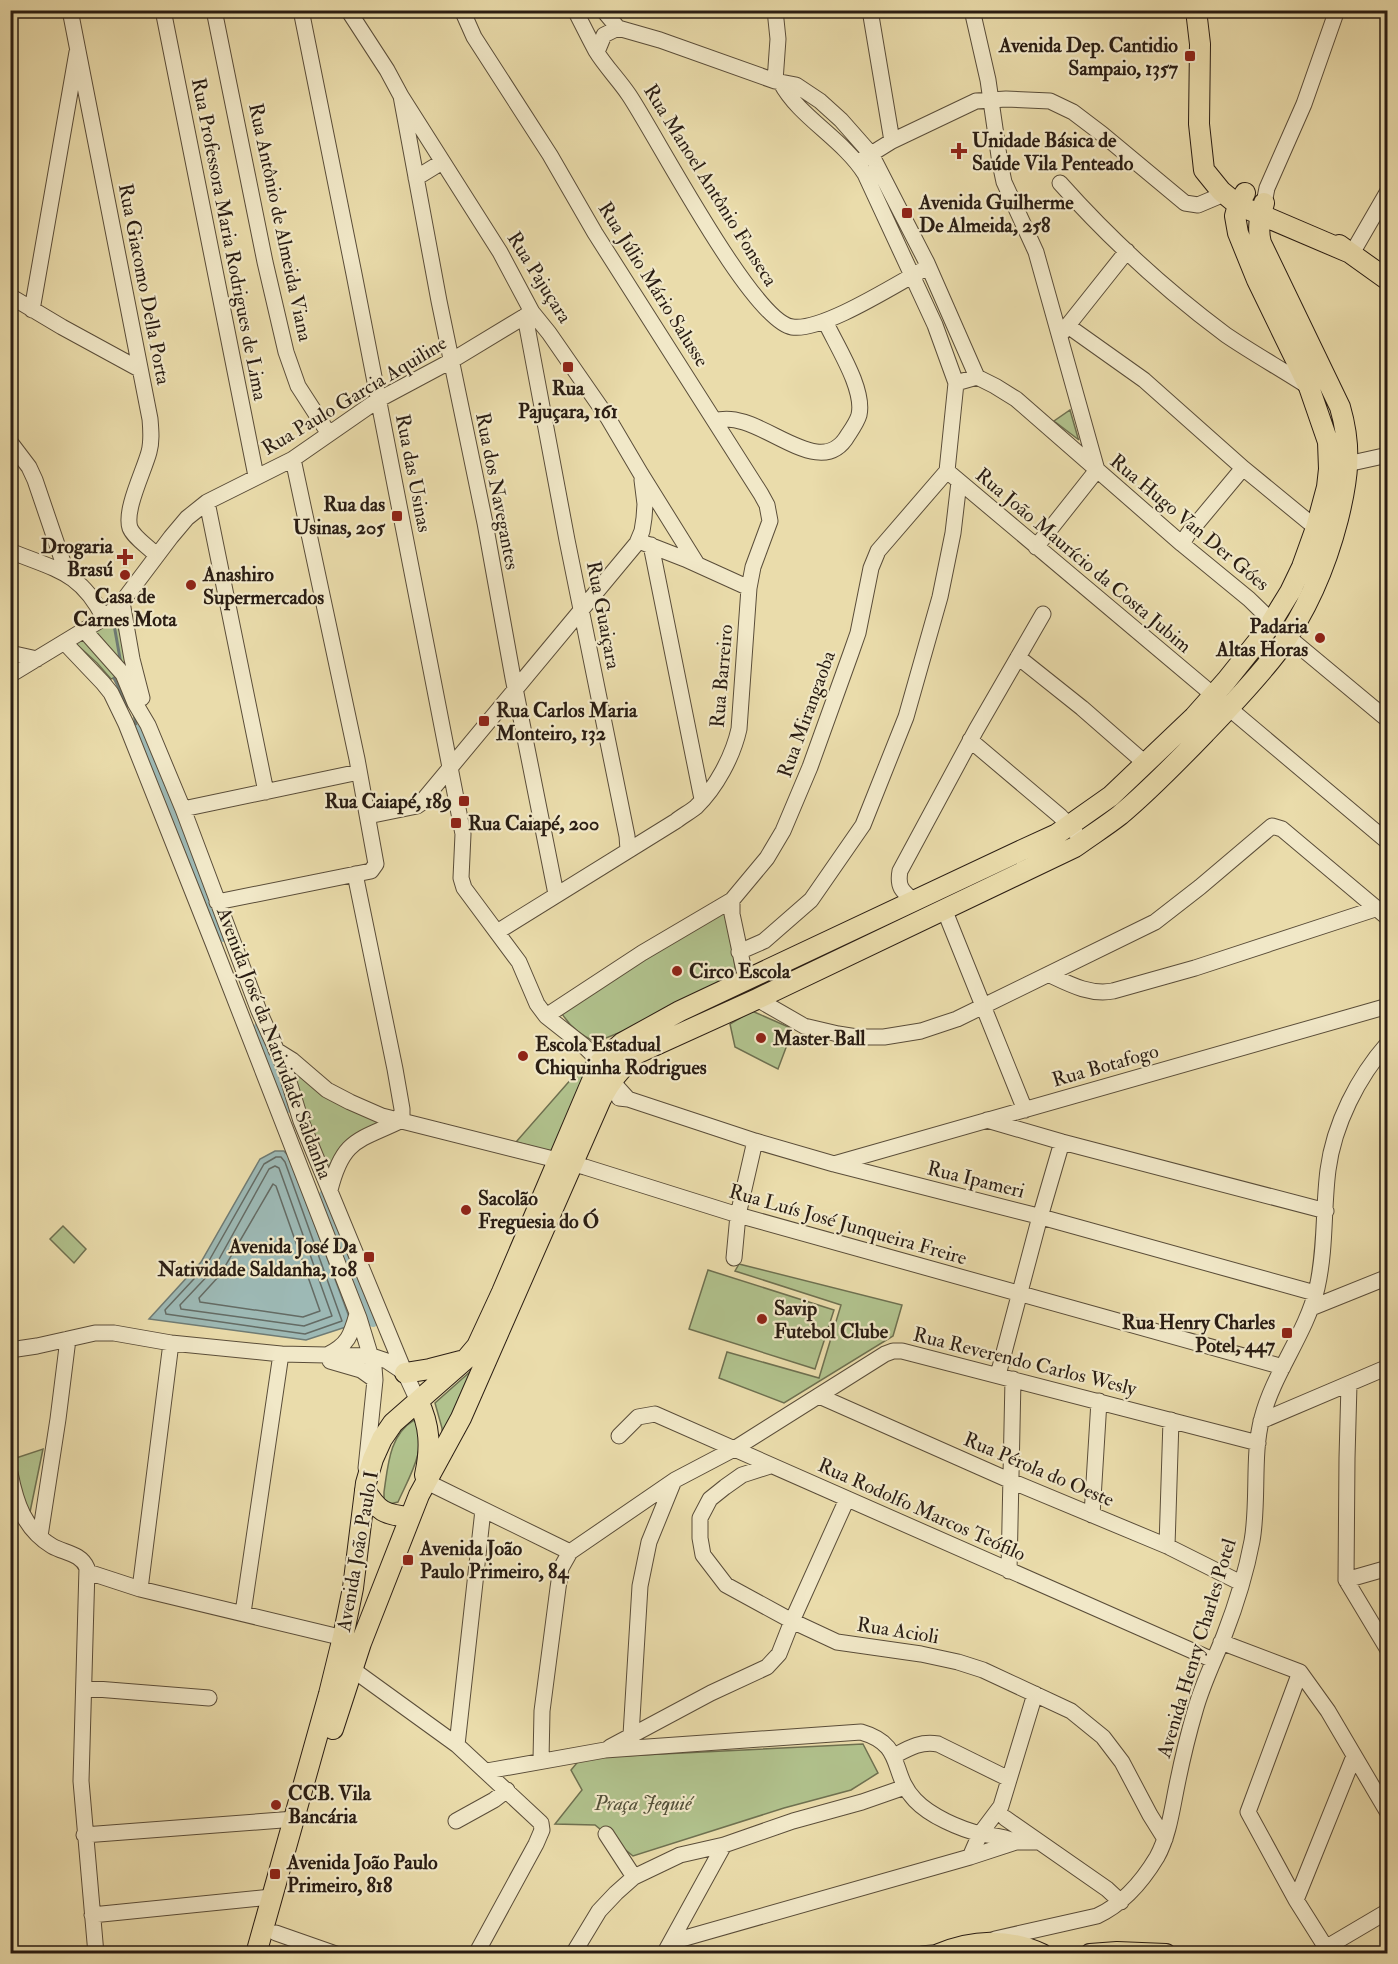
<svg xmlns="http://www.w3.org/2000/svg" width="1398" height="1964" font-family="'IM FELL Double Pica',serif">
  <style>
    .green { fill: #b1c28d; stroke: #6e7050; stroke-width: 1.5 }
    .water { fill: #9db9b5; stroke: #6f7b74; stroke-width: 1.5 }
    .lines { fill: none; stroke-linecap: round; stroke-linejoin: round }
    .shore { stroke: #646b64; stroke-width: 1.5 }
    .stream { stroke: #6f7b74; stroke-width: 3 }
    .canal { stroke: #9db9b5; stroke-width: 10 }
    .minor-casing { stroke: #5a4d39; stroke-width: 17 }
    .major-casing { stroke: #2a1d13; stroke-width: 22 }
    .minor { stroke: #f1e8c8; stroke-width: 15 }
    .major { stroke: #eadcab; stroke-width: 20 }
    .poi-dot { fill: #8f2418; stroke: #f1e8c8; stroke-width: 2 }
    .labels { text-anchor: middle; stroke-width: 4.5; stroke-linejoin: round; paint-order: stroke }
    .poi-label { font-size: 20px; font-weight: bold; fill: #2a1d13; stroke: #f1e8c8; text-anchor: start }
    .street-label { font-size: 20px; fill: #2a1d13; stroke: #f1e8c8 }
    .park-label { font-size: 20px; font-style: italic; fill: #524f38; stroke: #f1e8c8 }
  </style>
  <rect width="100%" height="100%" fill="#eadcab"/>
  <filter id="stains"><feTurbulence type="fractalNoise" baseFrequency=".00333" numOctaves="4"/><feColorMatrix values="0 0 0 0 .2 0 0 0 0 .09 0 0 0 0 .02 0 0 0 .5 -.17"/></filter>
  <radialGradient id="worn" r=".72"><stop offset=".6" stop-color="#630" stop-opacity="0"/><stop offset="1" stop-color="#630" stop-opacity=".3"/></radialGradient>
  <path class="green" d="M 1070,410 L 1078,438 L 1079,440 L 1054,421 Z
    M 115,613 L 130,672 L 120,671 L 114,678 L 111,679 L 97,663 L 73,641 Z
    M 724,909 L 734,959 L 736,976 L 626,1030 L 596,1042 C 582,1036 569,1026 561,1012 Z
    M 752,1011 L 793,1029 L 778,1069 L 735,1047 L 730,1024 Z
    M 587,1061 L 587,1070 L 553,1152 L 516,1142 Z
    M 291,1066 L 385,1122 C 346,1133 345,1143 329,1177 L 314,1140 Z
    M 63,1226 L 86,1249 L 74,1263 L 50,1239 Z
    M 739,1264 L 902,1305 L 893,1336 L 784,1403 L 719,1378 L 727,1352 L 819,1378 L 841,1305 L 735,1271 Z
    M 708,1270 L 834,1310 L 815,1369 L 689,1329 Z
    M 472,1370 L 443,1448 L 442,1428 L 435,1403 Z
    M 414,1420 C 430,1445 408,1479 398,1502 L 390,1504 L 384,1499 L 384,1492 C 388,1466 389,1435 414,1420 Z
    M 43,1449 L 30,1512 L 25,1513 L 13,1459 Z
    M 863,1744 L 878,1773 L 851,1790 L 784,1808 L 633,1856 L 595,1825 L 555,1824 L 582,1790 L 571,1770 L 581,1758 Z"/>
  <path class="water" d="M 275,1151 L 284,1151 L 290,1158 L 352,1325 L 306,1340 L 149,1319 L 201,1262 L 260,1159 Z"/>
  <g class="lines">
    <path class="shore" d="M 276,1157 L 281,1157 L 285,1162 L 342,1321 L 305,1334 L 166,1314 L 165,1310 L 206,1266 L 264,1164 Z
      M 275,1166 L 279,1168 L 332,1316 L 304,1326 L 181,1309 L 180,1305 L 213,1270 L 269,1169 Z
      M 273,1184 L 276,1186 L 320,1311 L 303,1317 L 200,1302 L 199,1298 L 220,1275 Z"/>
    <path class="stream" d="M 113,619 L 121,664
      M 114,678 L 128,706
      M 134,714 L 137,730"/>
    <path class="canal" d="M 137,730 L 224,937
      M 259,1027 L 290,1108
      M 324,1195 L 373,1322"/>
    <defs>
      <path id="minor" d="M 70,10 L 150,419 C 151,431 152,441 149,452 C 144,471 124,510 130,528 C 134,538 149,547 156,555
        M 163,10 L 256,476
        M 214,10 L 265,262 L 286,352 L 298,386 L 329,434
        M 301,10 L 354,274 L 463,834 L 461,878 L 464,888 L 519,962 L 537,1004 L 546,1016 L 584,1046 L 600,1062 L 618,1088 L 628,1099
        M 348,10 L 387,70 L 401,96 L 500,252 L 532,312 L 549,333 L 608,418 L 641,474 L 697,564
        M 462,10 L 474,37 L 550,155 L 595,233 L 761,494 L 767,505 L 770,521 L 753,567 L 749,588 L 739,729 C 733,756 716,788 696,807 C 690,812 682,816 676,821 L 497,932
        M 575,10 C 582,24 589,38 596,51 C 605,66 619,80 629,95 C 656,135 752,321 792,327 C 823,332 899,282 928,267
        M 603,10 L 618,28
        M 775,10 L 778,39 L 775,81
        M 870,10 L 892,141
        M 972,10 L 988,80 L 1000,163 L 1004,182 L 1036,252 L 1097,470 L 1036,547
        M 618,28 L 660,40 L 775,81 L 796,85 L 820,101 L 841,120 L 871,154 L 927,263 L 977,377
        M 597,52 L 604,35 L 618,28
        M 401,96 L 439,301 L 485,523 L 513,678 L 556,894
        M 863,159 L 892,141 L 976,101 L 1006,99 L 1050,101 L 1073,112 L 1102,134 L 1185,203 L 1198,205 L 1217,197
        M 416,178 L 442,162
        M 1060,183 C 1109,238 1167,291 1226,335 C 1254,354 1283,370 1312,389
        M 1264,203 L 1267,188 L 1304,104 L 1337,10
        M 1351,255 L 1388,191
        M 10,296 L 62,327 L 139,369
        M 32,310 L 77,52
        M 525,316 L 567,540 L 627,836 L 628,850
        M 1068,326 L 1144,380 L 1243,468 L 1316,528 L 1325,532
        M 1061,334 L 1127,251
        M 956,383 L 977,377 L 995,386 L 1016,399 L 1182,544 L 1249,599 L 1287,636 L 1388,720
        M 715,421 C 757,406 819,486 848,435 C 852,429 857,422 859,415 C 865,389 836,345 825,321
        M 10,442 L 29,467 L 35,480 L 67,574
        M 1338,466 L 1388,455
        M 947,471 L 1388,842
        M 207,502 L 266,792
        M 644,543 L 685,559 L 749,588
        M 1182,544 L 1188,534 L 1243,468
        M 651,545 L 702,799
        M 10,551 C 56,570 80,571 104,618
        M 122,602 L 132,659 L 142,698
        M 84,630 L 123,674 L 135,703 L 148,725 L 183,809 L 259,1011 L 285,1069 L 301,1121 L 405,1373 L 418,1401
        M 65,643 L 103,683 L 111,693 L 126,724 L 213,943 L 359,1318 L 374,1367 L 375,1380 L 366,1468
        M 10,653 L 37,659
        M 1018,657 L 1082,708 L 1146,764
        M 10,675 L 104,618 L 122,602 L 171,537 L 187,518 L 207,502 L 293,459 L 378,400 L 451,361 L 532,312
        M 970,740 L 1060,816 L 1075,832
        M 183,809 L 359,772
        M 368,816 L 417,806 L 420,804 L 637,543 L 642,531 L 644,518 L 645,504 L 642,480
        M 355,874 L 395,1069 L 402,1109 L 402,1120
        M 914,901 C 902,891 897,887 900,871 L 976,730 L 1043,614
        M 217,902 L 371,871 L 376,864 L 357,759 L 293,459
        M 944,909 L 1025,1110
        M 739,952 L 764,941 L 811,900 L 863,825 L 906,717 L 940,597 L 953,533 L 959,482
        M 1050,975 C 1071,985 1090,995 1113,991 L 1195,968 L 1375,909
        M 746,980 L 732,914 L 732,900 L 767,858 L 783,831 L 810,767 L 851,653 L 858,633 L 871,568 L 878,551 L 947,471 L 956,383 L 935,325 L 865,174 C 843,139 799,117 781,83
        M 757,999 L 804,1026 L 838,1034 L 857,1037 L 884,1037 L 921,1031 L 957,1019 L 1155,922 L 1200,887 L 1272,826 L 1282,829 L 1388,918
        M 546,1016 L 642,953 L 732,900
        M 276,1050 L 292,1060 L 327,1090 L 350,1102 L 382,1116 L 585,1167 L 738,1215 L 1283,1367
        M 619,1098 L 628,1099 L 755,1141 L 834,1164 L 1034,1215 L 1315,1293
        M 987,1120 L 1062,1142 L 1326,1211
        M 834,1164 L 1388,1006
        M 330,1190 C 343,1138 359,1141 402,1120
        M 734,1258 L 738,1215 L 755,1141
        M 1311,1308 L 1388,1277
        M 10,1350 L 37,1346 L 95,1333 L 114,1333 L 171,1343 L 281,1354 L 372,1356 L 387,1361 L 405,1373
        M 327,1355 C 348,1345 351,1335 357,1314
        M 330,1361 L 361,1370 L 375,1380
        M 998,1375 L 1038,1224 L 1062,1142
        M 1349,1384 L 1347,1458 L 1346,1580 L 1388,1650
        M 819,1396 L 1011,1481 L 1167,1546 L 1241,1583
        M 1261,1421 L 1388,1367
        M 619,1436 L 638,1417 L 655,1414 L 1213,1660
        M 770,1466 L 742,1475 L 725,1487 L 710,1499 L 700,1518 L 700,1538 L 703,1555 L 726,1585 L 792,1621 L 837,1642 L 921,1654 L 958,1662 L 983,1670 L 1071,1711 L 1103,1737 L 1122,1762 L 1150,1815 L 1165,1839
        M 10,1473 C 16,1503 24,1529 52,1546 C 64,1553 81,1553 87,1568 L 81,1781 L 96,1954
        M 427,1482 L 570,1552
        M 1092,1515 L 1099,1401
        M 40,1536 L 58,1419 L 68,1339
        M 1167,1546 L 1171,1420
        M 1009,1571 L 1013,1379
        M 88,1572 L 140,1589 L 352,1640
        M 1346,1580 L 1388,1568
        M 140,1589 L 171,1343
        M 243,1613 L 281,1354
        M 1221,1642 L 1300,1672 L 1328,1711 L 1388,1813
        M 352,1669 L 457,1745 L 541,1823 L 542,1830 L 536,1844 L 476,1954
        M 1300,1672 L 1248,1812 L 1296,1900 L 1330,1954
        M 84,1688 L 209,1698
        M 1035,1694 L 1001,1806 L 980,1834 L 970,1857 L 1016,1842 L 1039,1842
        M 631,1735 L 640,1586 L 649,1542 L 673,1483
        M 457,1745 L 483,1510
        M 610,1747 L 711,1693 L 767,1667 L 779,1654 L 792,1621 L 847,1499
        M 894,1756 C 909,1748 920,1741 938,1744 L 1009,1779
        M 541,1760 L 542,1711 L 558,1588 L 561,1568 L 570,1552 L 675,1480 L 734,1449 L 885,1354 L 893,1351 L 902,1351 L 1258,1443
        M 487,1771 L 605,1750 L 861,1732 C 906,1745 889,1773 915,1800 C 930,1816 960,1829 981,1834 C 993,1836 1004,1836 1016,1842
        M 1005,1818 L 1107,1889 L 1121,1902
        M 456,1821 L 494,1800 L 507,1790
        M 606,1834 L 634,1877
        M 84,1835 L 295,1819
        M 1296,1900 L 1354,1756
        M 92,1915 L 271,1897
        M 276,1933 L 336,1954
        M 995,1939 L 1097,1916 C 1123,1904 1142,1882 1157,1857 C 1169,1835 1172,1809 1177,1785 C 1182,1760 1188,1735 1195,1711 C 1202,1685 1214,1661 1224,1636 C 1236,1605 1246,1573 1252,1541 C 1259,1502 1252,1454 1262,1418 C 1274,1372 1306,1334 1317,1288 C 1326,1248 1323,1209 1328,1170 C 1334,1124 1358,1077 1388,1043
        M 671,1942 L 970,1857
        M 1327,1947 L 1388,1911
        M 573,1954 L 599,1911 L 616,1893 L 634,1877 L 680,1855 L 724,1845 L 793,1821 L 862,1802 L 905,1787
        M 664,1954 L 724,1845
        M 922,1954 L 941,1952"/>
      <path id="major" d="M 1196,10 L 1200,44 L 1199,124 L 1204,170 L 1221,191 L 1238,205 L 1348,252
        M 1339,245 L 1388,280
        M 405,1373 L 430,1369 L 461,1361
        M 418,1401 C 430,1425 431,1448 425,1475
        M 365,1490 C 378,1511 384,1515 410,1517
        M 333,1729 L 361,1643 L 419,1495 L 461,1418 L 601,1099 C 611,1080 621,1068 636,1054 L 757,999 L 1075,847 C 1090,836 1106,826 1120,815 C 1150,790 1178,761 1205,733 C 1230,707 1256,680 1278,651 C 1306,612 1326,566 1338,519 C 1348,479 1352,448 1340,407 L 1261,243 C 1257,229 1260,216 1264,203
        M 256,1954 L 329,1694 L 343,1637 L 353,1588 L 366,1483 L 373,1459 L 382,1439 L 393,1423 L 466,1359 L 477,1346 L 502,1292 L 600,1062 L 622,1043 L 680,1011 L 1020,851 L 1057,834 L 1111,796 L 1194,717 L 1226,681 L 1266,631 L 1290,592 L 1302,567 L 1316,528 L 1327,487 L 1329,469 L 1328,442 L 1309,387 L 1257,280 L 1238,233 L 1235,216 L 1238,205 L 1245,193
        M 939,1954 C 972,1940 1008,1938 1042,1954
        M 1090,1954 L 1117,1952 L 1166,1954"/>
    </defs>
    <use href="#minor" class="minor-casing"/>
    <use href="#major" class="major-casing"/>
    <use href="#minor" class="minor"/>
    <use href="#major" class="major"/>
  </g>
  <g class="poi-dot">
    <rect x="1184" y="50" width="12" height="12" rx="3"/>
    <path d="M956 142h6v6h6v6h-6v6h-6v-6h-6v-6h6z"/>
    <rect x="901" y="207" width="12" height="12" rx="3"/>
    <rect x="562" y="361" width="12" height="12" rx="3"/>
    <rect x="391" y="510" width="12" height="12" rx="3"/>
    <path d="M122 548h6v6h6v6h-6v6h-6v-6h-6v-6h6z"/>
    <circle cx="125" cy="575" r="6"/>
    <circle cx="191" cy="585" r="6"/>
    <circle cx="1320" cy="638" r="6"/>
    <rect x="478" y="715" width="12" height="12" rx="3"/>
    <rect x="458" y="795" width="12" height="12" rx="3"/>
    <rect x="450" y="817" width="12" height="12" rx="3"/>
    <circle cx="677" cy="971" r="6"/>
    <circle cx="761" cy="1038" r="6"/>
    <circle cx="523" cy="1056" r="6"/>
    <circle cx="466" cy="1210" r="6"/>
    <rect x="363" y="1251" width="12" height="12" rx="3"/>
    <circle cx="762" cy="1319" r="6"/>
    <rect x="1281" y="1327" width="12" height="12" rx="3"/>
    <rect x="402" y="1554" width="12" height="12" rx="3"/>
    <circle cx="276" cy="1805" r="6"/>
    <rect x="269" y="1868" width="12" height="12" rx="3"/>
  </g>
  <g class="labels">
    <g class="poi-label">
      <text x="1178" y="52" text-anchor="end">Avenida Dep. Cantidio<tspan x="1178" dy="23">Sampaio, 1357</tspan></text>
      <text x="972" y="147">Unidade Básica de<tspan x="972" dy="23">Saúde Vila Penteado</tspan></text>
      <text x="919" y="209">Avenida Guilherme<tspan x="919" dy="23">De Almeida, 258</tspan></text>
      <text x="568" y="395" text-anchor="middle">Rua<tspan x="568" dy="23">Pajuçara, 161</tspan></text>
      <text x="385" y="511" text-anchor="end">Rua das<tspan x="385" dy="23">Usinas, 205</tspan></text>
      <text x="113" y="553" text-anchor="end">Drogaria<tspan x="113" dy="23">Brasú</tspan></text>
      <text x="203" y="581">Anashiro<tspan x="203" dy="23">Supermercados</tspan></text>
      <text x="125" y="603" text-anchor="middle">Casa de<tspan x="125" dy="23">Carnes Mota</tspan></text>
      <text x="1308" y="633" text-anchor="end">Padaria<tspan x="1308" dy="23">Altas Horas</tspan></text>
      <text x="496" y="717">Rua Carlos Maria<tspan x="496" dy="23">Monteiro, 132</tspan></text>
      <text x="452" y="808" text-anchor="end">Rua Caiapé, 189</text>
      <text x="468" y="830">Rua Caiapé, 200</text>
      <text x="689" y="978">Circo Escola</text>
      <text x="773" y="1045">Master Ball</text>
      <text x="535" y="1051">Escola Estadual<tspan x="535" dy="23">Chiquinha Rodrigues</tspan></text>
      <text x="478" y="1205">Sacolão<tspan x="478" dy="23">Freguesia do Ó</tspan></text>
      <text x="357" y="1253" text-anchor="end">Avenida José Da<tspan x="357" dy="23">Natividade Saldanha, 108</tspan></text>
      <text x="774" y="1315">Savip<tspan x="774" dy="23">Futebol Clube</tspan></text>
      <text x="1275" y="1329" text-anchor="end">Rua Henry Charles<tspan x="1275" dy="23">Potel, 447</tspan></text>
      <text x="420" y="1555">Avenida João<tspan x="420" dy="23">Paulo Primeiro, 84</tspan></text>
      <text x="288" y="1800">CCB. Vila<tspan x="288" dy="23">Bancária</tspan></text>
      <text x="287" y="1869">Avenida João Paulo<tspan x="287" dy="23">Primeiro, 818</tspan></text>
    </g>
    <g class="street-label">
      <text transform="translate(711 185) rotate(58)" y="7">Rua Manoel Antônio Fonseca</text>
      <text transform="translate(281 222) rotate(78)" y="7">Rua Antônio de Almeida Viana</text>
      <text transform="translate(230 239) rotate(79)" y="7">Rua Professora Maria Rodrigues de Lima</text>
      <text transform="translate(540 277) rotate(58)" y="7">Rua Pajuçara</text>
      <text transform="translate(145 284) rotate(79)" y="7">Rua Giacomo Della Porta</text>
      <text transform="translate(654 284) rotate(58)" y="7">Rua Júlio Mário Salusse</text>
      <text transform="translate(354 395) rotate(-31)" y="7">Rua Paulo Garcia Aquiline</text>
      <text transform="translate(414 473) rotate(79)" y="7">Rua das Usinas</text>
      <text transform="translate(498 491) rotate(79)" y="7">Rua dos Navegantes</text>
      <text transform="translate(1190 522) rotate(40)" y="7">Rua Hugo Van Der Góes</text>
      <text transform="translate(1084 560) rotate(40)" y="7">Rua João Maurício da Costa Jubim</text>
      <text transform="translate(604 615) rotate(79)" y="7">Rua Guaiçara</text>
      <text transform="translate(721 676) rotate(-85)" y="7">Rua Barreiro</text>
      <text transform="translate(806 714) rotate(-70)" y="7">Rua Mirangaoba</text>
      <text transform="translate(275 1043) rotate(69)" y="7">Avenida José da Natividade Saldanha</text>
      <text transform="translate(1105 1065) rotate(-16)" y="7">Rua Botafogo</text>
      <text transform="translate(976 1179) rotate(14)" y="7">Rua Ipameri</text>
      <text transform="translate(848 1224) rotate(16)" y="7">Rua Luís José Junqueira Freire</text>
      <text transform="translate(1025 1361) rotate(14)" y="7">Rua Reverendo Carlos Wesly</text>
      <text transform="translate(1039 1469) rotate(23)" y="7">Rua Pérola do Oeste</text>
      <text transform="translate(922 1509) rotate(24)" y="7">Rua Rodolfo Marcos Teófilo</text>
      <text transform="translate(357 1551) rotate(-80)" y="7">Avenida João Paulo I</text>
      <text transform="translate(898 1630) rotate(9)" y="7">Rua Acioli</text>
      <text transform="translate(1196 1648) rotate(-73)" y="7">Avenida Henry Charles Potel</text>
    </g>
    <g class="park-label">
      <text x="643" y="1810">Praça Jequié</text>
    </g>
  </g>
  <rect width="1398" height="1964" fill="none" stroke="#eadcab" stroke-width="36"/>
  <rect x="12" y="12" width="1374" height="1940" fill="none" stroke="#2a1d13" stroke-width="3"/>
  <rect x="18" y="18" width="1362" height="1928" fill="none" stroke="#2a1d13" stroke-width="1.5"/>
  <rect width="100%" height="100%" filter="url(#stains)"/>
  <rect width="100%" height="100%" fill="url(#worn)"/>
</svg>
